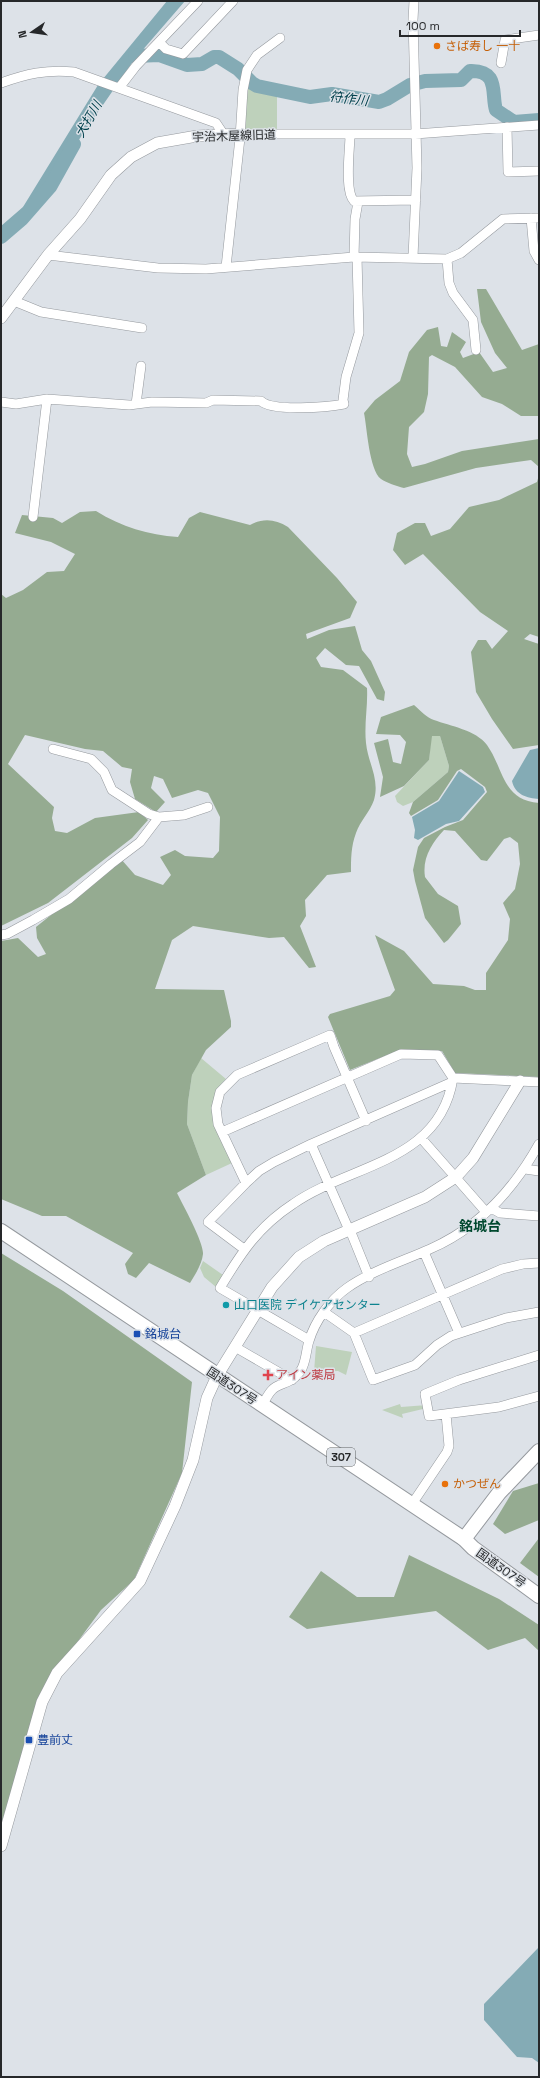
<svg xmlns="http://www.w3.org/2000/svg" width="540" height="2078" font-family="'Space Grotesk','Noto Sans JP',sans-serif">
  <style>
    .green { fill: #bed1bb }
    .forest { fill: #95ab91 }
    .water { fill: #84abb5 }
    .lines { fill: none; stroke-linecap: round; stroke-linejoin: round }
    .river { stroke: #84abb5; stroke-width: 14 }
    .minor-casing { stroke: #95999e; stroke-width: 10 }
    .tertiary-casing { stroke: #95999e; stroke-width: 12 }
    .primary-casing { stroke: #95999e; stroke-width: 16 }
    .trunk-casing { stroke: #95999e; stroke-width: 16 }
    .minor { stroke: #fff; stroke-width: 9 }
    .tertiary { stroke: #fff; stroke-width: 11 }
    .primary { stroke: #fff; stroke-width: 14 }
    .trunk { stroke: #fff; stroke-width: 14 }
    .food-dot { fill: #e8710a; stroke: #dde2e8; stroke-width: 1.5 }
    .culture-dot { fill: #0f9aa8; stroke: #dde2e8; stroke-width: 1.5 }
    .transit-dot { fill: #1a4fb4; stroke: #dde2e8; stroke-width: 1.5 }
    .health-dot { fill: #e0444e; stroke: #dde2e8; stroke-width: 1.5 }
    .labels { text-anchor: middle; stroke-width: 3; stroke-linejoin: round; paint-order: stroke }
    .shield { fill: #dde2e8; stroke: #5d6063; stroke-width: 1 }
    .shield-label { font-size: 11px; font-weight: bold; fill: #26282a }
    .food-label { font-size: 12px; fill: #c56008; stroke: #dde2e8; text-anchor: start }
    .street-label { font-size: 12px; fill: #26282a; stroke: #dde2e8 }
    .culture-label { font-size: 12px; fill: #0d838f; stroke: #dde2e8; text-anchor: start }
    .transit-label { font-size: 12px; fill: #164399; stroke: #dde2e8; text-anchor: start }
    .health-label { font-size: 12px; fill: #be3a42; stroke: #dde2e8; text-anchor: start }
    .water-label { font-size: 13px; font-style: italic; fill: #02414d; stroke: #dde2e8 }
    .quarter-label { font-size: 14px; font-weight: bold; fill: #00492f; stroke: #dde2e8 }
  </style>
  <rect width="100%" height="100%" fill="#dde2e8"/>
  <path class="green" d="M 249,84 L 277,92 L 277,131 L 241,133 L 242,114 Z
    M 431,736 L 440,736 L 449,766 L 448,772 L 413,802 L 403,806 L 397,802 L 395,796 L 429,760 Z
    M 201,1058 L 226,1079 L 221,1084 L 214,1099 L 232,1163 L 206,1175 L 187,1124 L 188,1102 L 192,1075 Z
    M 203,1261 L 223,1275 L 216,1287 L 204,1277 L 200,1268 Z
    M 316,1346 L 352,1352 L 346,1375 L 338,1371 L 314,1372 Z
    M 400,1404 L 401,1407 L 427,1405 L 427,1408 L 402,1414 L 403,1418 L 382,1410 Z"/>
  <path class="forest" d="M 477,289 L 486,289 L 522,350 L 539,344 L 539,416 L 521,416 L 502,404 L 482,397 L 455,367 L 432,355 L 429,357 L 428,394 L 424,412 L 409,427 L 407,454 L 412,467 L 425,464 L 462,451 L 539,439 L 539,467 L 531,460 L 476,468 L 404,488 C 396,486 387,483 381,479 C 369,470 367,427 364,413 L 375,400 L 400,381 L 409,352 L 427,330 L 438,327 L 441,346 L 447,347 L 452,332 L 466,342 L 460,352 L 463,358 L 479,352 L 493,372 L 507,368 L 495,353 L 481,322 Z
    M 539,475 L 539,637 L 530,634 L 524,639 L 539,644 L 539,745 L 513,749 L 492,719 L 476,692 L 471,652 L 478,640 L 486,640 L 492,649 L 508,631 L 480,612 L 423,554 L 405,565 L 393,550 L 397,533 L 415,523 L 425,523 L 431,536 L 450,529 L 469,507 L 499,500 L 537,482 Z
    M 96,511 C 122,527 148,535 178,537 L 189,518 L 200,512 L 250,525 C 263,518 275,519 288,527 L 337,578 L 357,602 L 350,618 L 306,634 L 307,639 L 329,630 L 355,626 L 362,650 L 371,661 L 385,692 L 384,701 L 377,699 L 359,666 L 346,665 L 325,648 L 316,658 L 321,667 L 343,670 L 367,688 C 368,706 364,724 366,743 C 368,763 380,779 374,800 C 370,812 360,821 356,833 C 351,846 351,859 351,872 L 327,875 L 305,900 L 306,916 L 300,926 L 316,967 L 309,968 L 284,937 L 269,938 L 193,926 L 172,940 L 155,989 L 224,990 L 231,1021 L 231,1027 L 206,1050 L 192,1075 L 188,1102 L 187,1124 L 206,1175 L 177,1193 C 183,1205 204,1243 203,1254 C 202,1264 195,1275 190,1283 L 149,1263 L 136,1278 L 128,1274 L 125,1264 L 133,1253 L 66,1216 L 42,1216 L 1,1199 L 1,941 L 18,938 L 38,957 L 46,954 L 37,938 L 36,927 L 121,859 L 135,875 L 163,885 L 171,875 L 160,857 L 175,850 L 185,856 L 213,858 L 219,851 L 220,817 L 208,793 L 198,790 L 172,798 L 163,779 L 154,776 L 151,788 L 165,802 L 156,812 L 135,799 L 130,782 L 132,769 L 122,767 L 103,751 L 85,749 L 25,735 L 8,764 L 54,807 L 52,818 L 55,831 L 67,833 L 95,818 L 139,812 L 148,820 L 132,838 L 48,903 L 1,926 L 1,594 L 6,598 L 23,590 L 47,572 L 64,571 L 75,554 L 51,542 L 15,533 L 22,515 L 53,518 L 62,523 L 80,512 Z
    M 414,705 C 420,710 427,718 434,720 C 450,726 476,730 487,745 C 504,769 502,800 539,803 L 539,1077 L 455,1073 L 442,1051 L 400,1050 L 350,1070 L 328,1017 L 330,1014 L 390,996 L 395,990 L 375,935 L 404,951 L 433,984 L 464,986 L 475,990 L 486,990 L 486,973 L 508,940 L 510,919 L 503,903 L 515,889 L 520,864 L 518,843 L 510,837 L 504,839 L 487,861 L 481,860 L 455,831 L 444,830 C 432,843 422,858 425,877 L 438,894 L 458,906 L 461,924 L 448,940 L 444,943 L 425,918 L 415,881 L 413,870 L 418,847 L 424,838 L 445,827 L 463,820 L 487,792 L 485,787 L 461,769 L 457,771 L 438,800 L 411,816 L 409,813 L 413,802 L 448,772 L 449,766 L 440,736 L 432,736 L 429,760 L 404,786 L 380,797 L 383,777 L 374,743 L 388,739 L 393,762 L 401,764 L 406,742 L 400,735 L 376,734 L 381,717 Z
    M 1,1253 L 63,1291 L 192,1382 L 182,1473 L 134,1580 L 101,1610 L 42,1690 L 1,1826 Z
    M 539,1483 L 539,1520 L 505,1534 L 493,1524 L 513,1491 Z
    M 539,1538 L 539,1577 L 520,1563 Z
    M 409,1555 L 499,1599 L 539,1625 L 539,1651 L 525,1638 L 488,1650 L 436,1611 L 307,1629 L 289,1617 L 321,1571 L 357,1597 L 394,1597 Z"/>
  <path class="water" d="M 167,1 L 185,1 L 134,60 L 29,212 L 1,238 L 1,226 L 23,207 L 98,85 Z
    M 539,748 L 539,799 C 527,798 515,795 512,781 L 530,750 Z
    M 459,771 L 483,787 L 485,792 L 459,821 L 446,824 L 418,840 L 414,838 L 415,830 L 412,817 L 439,801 Z
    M 539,1947 L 539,2063 L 532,2058 L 517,2057 L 484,2020 L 484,2004 Z"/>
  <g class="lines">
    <path class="river" d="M 135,56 L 159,55 L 187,65 L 202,64 L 214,57 L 219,57 L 238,69 L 252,83 L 257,86 L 310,97 L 332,94 L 379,102 L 387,99 L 410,85 L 425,81 L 461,80 L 470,71 C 500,70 491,94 496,110 L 514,122 L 539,120
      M 1,237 L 22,219 L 50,187 L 74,144"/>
    <defs>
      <path id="minor" d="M 159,42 L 166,49 L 183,54 L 233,1
        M 501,63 L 505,40 L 539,35
        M 1,83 C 26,74 47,69 74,72 L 216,123 L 224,135
        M 119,88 L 136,66 L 198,1
        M 507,127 L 508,172 L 539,171
        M 241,134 L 415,134 L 539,125
        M 350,135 C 350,149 344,191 354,201 L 416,200
        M 531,218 L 534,251 L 539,260
        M 48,255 L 158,268 L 206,269 L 354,257 L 447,259 L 461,253 L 503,219 L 539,218
        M 354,257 L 355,219 L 358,202
        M 413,257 L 417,168 L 413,20 L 414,1
        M 447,259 L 449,283 L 453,293 L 473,320 L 476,350
        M 226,267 L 240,138 L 243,90 L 247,70 L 257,55 L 280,38
        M 14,301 L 41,312 L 142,328
        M 1,402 L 16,404 L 47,399 L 129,405 L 152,402 L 206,403 L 213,400 L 261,401 C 272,412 329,407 344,404 L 343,400 L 346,377 L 359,333 L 357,257
        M 136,404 L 141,366
        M 33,517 L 47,399
        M 53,749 L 91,759 L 104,772 L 112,790 L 149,814 L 159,817
        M 1,935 L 7,934 L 33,920 L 69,899 L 111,864 L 140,842 L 159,817 L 184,815 L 208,807
        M 453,1078 L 539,1082
        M 222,1132 L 401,1054 L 438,1055 L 453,1078 C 440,1163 350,1164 293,1204 C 258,1227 241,1253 220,1288 L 309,1340
        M 421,1138 L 486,1212
        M 311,1144 L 349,1230
        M 525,1169 L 539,1171
        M 246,1183 L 218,1124 L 216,1108 L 220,1092 L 237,1075 L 330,1035 L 334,1047 L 366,1121
        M 491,1208 L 500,1213 L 539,1216
        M 350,1230 L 369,1277
        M 244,1249 L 208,1222 L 246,1183 L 259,1171 L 274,1162 L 311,1144 L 452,1082
        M 424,1252 L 459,1333
        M 324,1312 L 354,1333 L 373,1380 L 415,1365 L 437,1345 L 451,1336 L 506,1318 L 539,1312
        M 354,1333 L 502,1269 L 523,1264 L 539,1263
        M 235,1347 L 292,1380
        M 539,1355 L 459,1380 L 425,1394 L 429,1416 L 499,1407 L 539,1396
        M 262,1405 C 265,1401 268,1394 272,1390 C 279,1382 292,1385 301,1370 C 306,1363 306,1350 309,1341 C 315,1321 330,1300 347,1288 C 371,1271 403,1261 430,1249 C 478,1228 514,1189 539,1144
        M 412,1504 L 447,1452 L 449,1446 L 446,1414"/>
      <path id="tertiary" d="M 1,318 L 48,255 L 80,219 L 111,175 L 131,157 L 157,143 L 197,136 L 241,134
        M 1,1846 L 42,1702 L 57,1673 L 140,1581 L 175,1506 L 193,1460 L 207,1398 L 217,1376 L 272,1287 L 299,1257 L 324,1241 L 425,1197 L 456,1177 L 473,1158 L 520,1081"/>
      <path id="primary" d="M 464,1539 L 499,1493 L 539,1451"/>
      <path id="trunk" d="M 1,1231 L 464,1539 L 473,1548 L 539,1596"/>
    </defs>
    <use href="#minor" class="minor-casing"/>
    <use href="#tertiary" class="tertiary-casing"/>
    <use href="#primary" class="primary-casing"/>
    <use href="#trunk" class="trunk-casing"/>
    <use href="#minor" class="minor"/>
    <use href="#tertiary" class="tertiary"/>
    <use href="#primary" class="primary"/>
    <use href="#trunk" class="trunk"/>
  </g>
  <g class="food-dot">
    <circle cx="437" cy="46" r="4"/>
    <circle cx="445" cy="1484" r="4"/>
  </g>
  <circle class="culture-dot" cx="226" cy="1305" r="4"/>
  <g class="transit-dot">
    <rect x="133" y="1330" width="8" height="8" rx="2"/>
    <rect x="25" y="1736" width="8" height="8" rx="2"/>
  </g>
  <path class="health-dot" d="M266 1369h4v4h4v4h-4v4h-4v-4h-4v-4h4z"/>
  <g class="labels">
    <rect class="shield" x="327" y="1448" width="28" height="18" rx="3"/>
    <g class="shield-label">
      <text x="341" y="1461">307</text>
    </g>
    <g class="food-label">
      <text x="445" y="50">さば寿し 一十</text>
      <text x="453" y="1488">かつぜん</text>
    </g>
    <g class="street-label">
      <text transform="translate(234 136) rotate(-2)" y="4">宇治木屋線旧道</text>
      <text transform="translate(232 1386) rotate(33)" y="4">国道307号</text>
      <text transform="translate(501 1568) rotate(35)" y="4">国道307号</text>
    </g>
    <g class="culture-label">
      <text x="234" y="1309">山口医院 デイケアセンター</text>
    </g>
    <g class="transit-label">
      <text x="145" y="1338">銘城台</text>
      <text x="37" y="1744">豊前丈</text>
    </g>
    <g class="health-label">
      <text x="276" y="1379">アイン薬局</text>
    </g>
    <g class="water-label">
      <text transform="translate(349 98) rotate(7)" y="5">符作川</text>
      <text transform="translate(88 119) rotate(-60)" y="5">犬打川</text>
    </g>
    <g class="quarter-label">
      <text x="480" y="1231">銘城台</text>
    </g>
  </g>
  <rect width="540" height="2078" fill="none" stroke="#26282a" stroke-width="4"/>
  <g transform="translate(32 32) rotate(257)" stroke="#dde2e8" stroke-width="3" paint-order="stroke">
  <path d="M0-3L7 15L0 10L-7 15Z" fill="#26282a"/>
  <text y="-6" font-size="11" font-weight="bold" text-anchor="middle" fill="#26282a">N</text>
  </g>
  <path d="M400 30v6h120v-6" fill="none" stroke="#26282a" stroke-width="2"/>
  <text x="406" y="30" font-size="12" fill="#26282a" stroke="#dde2e8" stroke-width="3" paint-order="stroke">100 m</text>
</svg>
